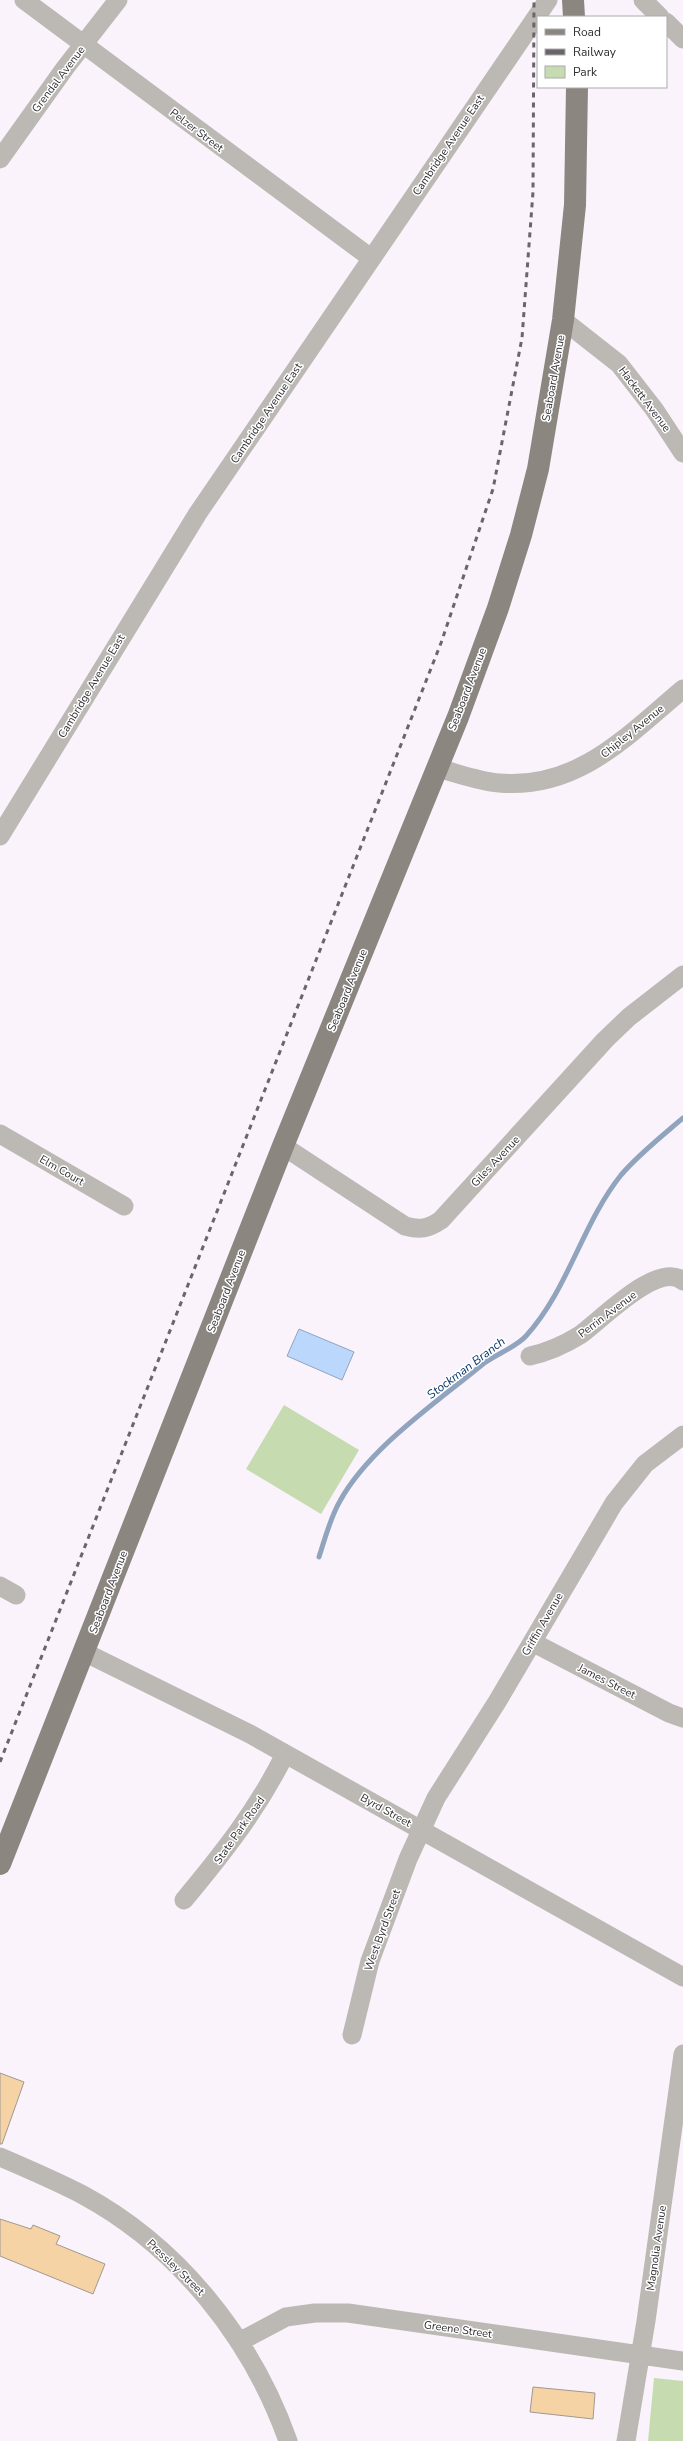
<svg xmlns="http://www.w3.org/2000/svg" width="683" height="2441" font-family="'Nunito Sans',sans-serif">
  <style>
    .green { fill: #c6dbaf }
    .water { fill: #bbd7fb; stroke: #91a4be }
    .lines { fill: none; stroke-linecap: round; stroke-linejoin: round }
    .stream { stroke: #91a4be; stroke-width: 5 }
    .building { fill: #f6d3a4; stroke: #9f9991 }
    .minor { stroke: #bcb9b5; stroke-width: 19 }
    .major { stroke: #8b8680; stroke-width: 22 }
    .rail { stroke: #6a656a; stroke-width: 3; stroke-dasharray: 5 5; stroke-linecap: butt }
    .labels { text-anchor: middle; stroke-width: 3; stroke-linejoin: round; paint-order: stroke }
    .street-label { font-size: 11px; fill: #302d30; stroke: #fff }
    .water-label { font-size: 12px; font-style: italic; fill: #07366a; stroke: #fff }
  </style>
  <rect width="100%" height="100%" fill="#fbf3fb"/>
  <path class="green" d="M 284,1405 L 359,1450 L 321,1514 L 246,1469 Z
    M 654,2378 L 683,2381 L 683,2441 L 648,2441 Z"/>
  <path class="water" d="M 299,1329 L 354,1352 L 342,1380 L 287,1356 Z"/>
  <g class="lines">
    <path class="stream" d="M 319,1557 C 325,1539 330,1518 340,1501 C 369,1448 437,1402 483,1364 C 496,1354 515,1348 526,1336 C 568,1290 582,1224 621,1175 C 639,1154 662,1136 683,1118"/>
  </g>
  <path class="building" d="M 0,2073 L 24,2082 L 2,2144 L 0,2144 Z
    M 0,2219 L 31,2229 L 33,2225 L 60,2236 L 56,2244 L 105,2264 L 93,2294 L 0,2256 Z
    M 533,2387 L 595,2393 L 593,2419 L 530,2412 Z"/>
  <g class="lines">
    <path class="minor" d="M 24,0 L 371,258
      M 643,0 L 660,17
      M 666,22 L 683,39
      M 0,159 L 65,68 L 118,0
      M 563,320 L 619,364 L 654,409 L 683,453
      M 437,768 C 457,773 478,781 499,783 C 578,790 628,735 683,689
      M 0,836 L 198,513 L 548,0
      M 0,1134 L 124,1206
      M 283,1146 L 405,1226 C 420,1230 428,1229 441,1220 L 605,1040 L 629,1017 L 683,975
      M 530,1356 C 548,1352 564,1345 580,1335 C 600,1321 658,1260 683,1281
      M 0,1586 L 16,1595
      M 532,1642 L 669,1713 L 683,1718
      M 84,1652 L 250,1734 L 683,1977
      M 184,1900 C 223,1853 258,1809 285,1754
      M 352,2035 L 370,1961 L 408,1859 L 436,1798 L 497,1702 L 614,1503 L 645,1464 L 683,1435
      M 0,2157 C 28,2169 56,2181 83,2195 C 179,2247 252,2339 288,2441
      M 239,2342 L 286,2317 L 315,2313 L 348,2313 L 683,2361
      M 626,2441 L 646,2321 L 683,2054"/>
    <path class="major" d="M 573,0 L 574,17
      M 0,1864 L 283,1146 L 458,717 L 498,608 L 521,535 L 538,469 L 563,320 L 575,205 L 577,87"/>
    <path class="rail" d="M 0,1762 L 441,643 L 493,489 L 522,338 L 533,192 L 534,0"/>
  </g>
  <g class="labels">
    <g class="street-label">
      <text transform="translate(58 79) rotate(-53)" y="4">Grendal Avenue</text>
      <text transform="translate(197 130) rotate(37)" y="4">Pelzer Street</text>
      <text transform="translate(448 145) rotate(-56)" y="4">Cambridge Avenue East</text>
      <text transform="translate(553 378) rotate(-80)" y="4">Seaboard Avenue</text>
      <text transform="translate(645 399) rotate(53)" y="4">Hackett Avenue</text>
      <text transform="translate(266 413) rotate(-56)" y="4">Cambridge Avenue East</text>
      <text transform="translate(91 686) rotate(-59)" y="4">Cambridge Avenue East</text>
      <text transform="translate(467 689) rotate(-69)" y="4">Seaboard Avenue</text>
      <text transform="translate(632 731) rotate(-39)" y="4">Chipley Avenue</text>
      <text transform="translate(347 990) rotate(-68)" y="4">Seaboard Avenue</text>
      <text transform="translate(495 1161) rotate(-47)" y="4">Giles Avenue</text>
      <text transform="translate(62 1170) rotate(30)" y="4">Elm Court</text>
      <text transform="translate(226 1291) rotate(-69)" y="4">Seaboard Avenue</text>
      <text transform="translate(607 1314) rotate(-37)" y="4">Perrin Avenue</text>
      <text transform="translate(108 1592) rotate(-69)" y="4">Seaboard Avenue</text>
      <text transform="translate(542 1624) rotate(-60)" y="4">Griffin Avenue</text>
      <text transform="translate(607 1681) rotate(27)" y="4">James Street</text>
      <text transform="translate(386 1810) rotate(29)" y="4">Byrd Street</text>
      <text transform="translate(239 1830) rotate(-55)" y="4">State Park Road</text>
      <text transform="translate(382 1930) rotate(-70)" y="4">West Byrd Street</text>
      <text transform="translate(656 2248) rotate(-82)" y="4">Magnolia Avenue</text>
      <text transform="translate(176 2267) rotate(44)" y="4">Pressley Street</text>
      <text transform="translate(458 2329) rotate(8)" y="4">Greene Street</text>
    </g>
    <g class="water-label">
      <text transform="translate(466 1368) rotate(-37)" y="4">Stockman Branch</text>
    </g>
  </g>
  <rect x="537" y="16" width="130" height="72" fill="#ffffff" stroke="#acabac"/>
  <rect x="545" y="29" width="20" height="6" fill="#8b8680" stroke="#acabac"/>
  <text x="573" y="36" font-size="12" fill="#302d30">Road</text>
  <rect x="545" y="49" width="20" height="6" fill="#6a656a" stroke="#acabac"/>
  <text x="573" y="56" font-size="12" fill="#302d30">Railway</text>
  <rect x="545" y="66" width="20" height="12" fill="#c6dbaf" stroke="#acabac"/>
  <text x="573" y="76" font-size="12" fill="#302d30">Park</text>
</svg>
